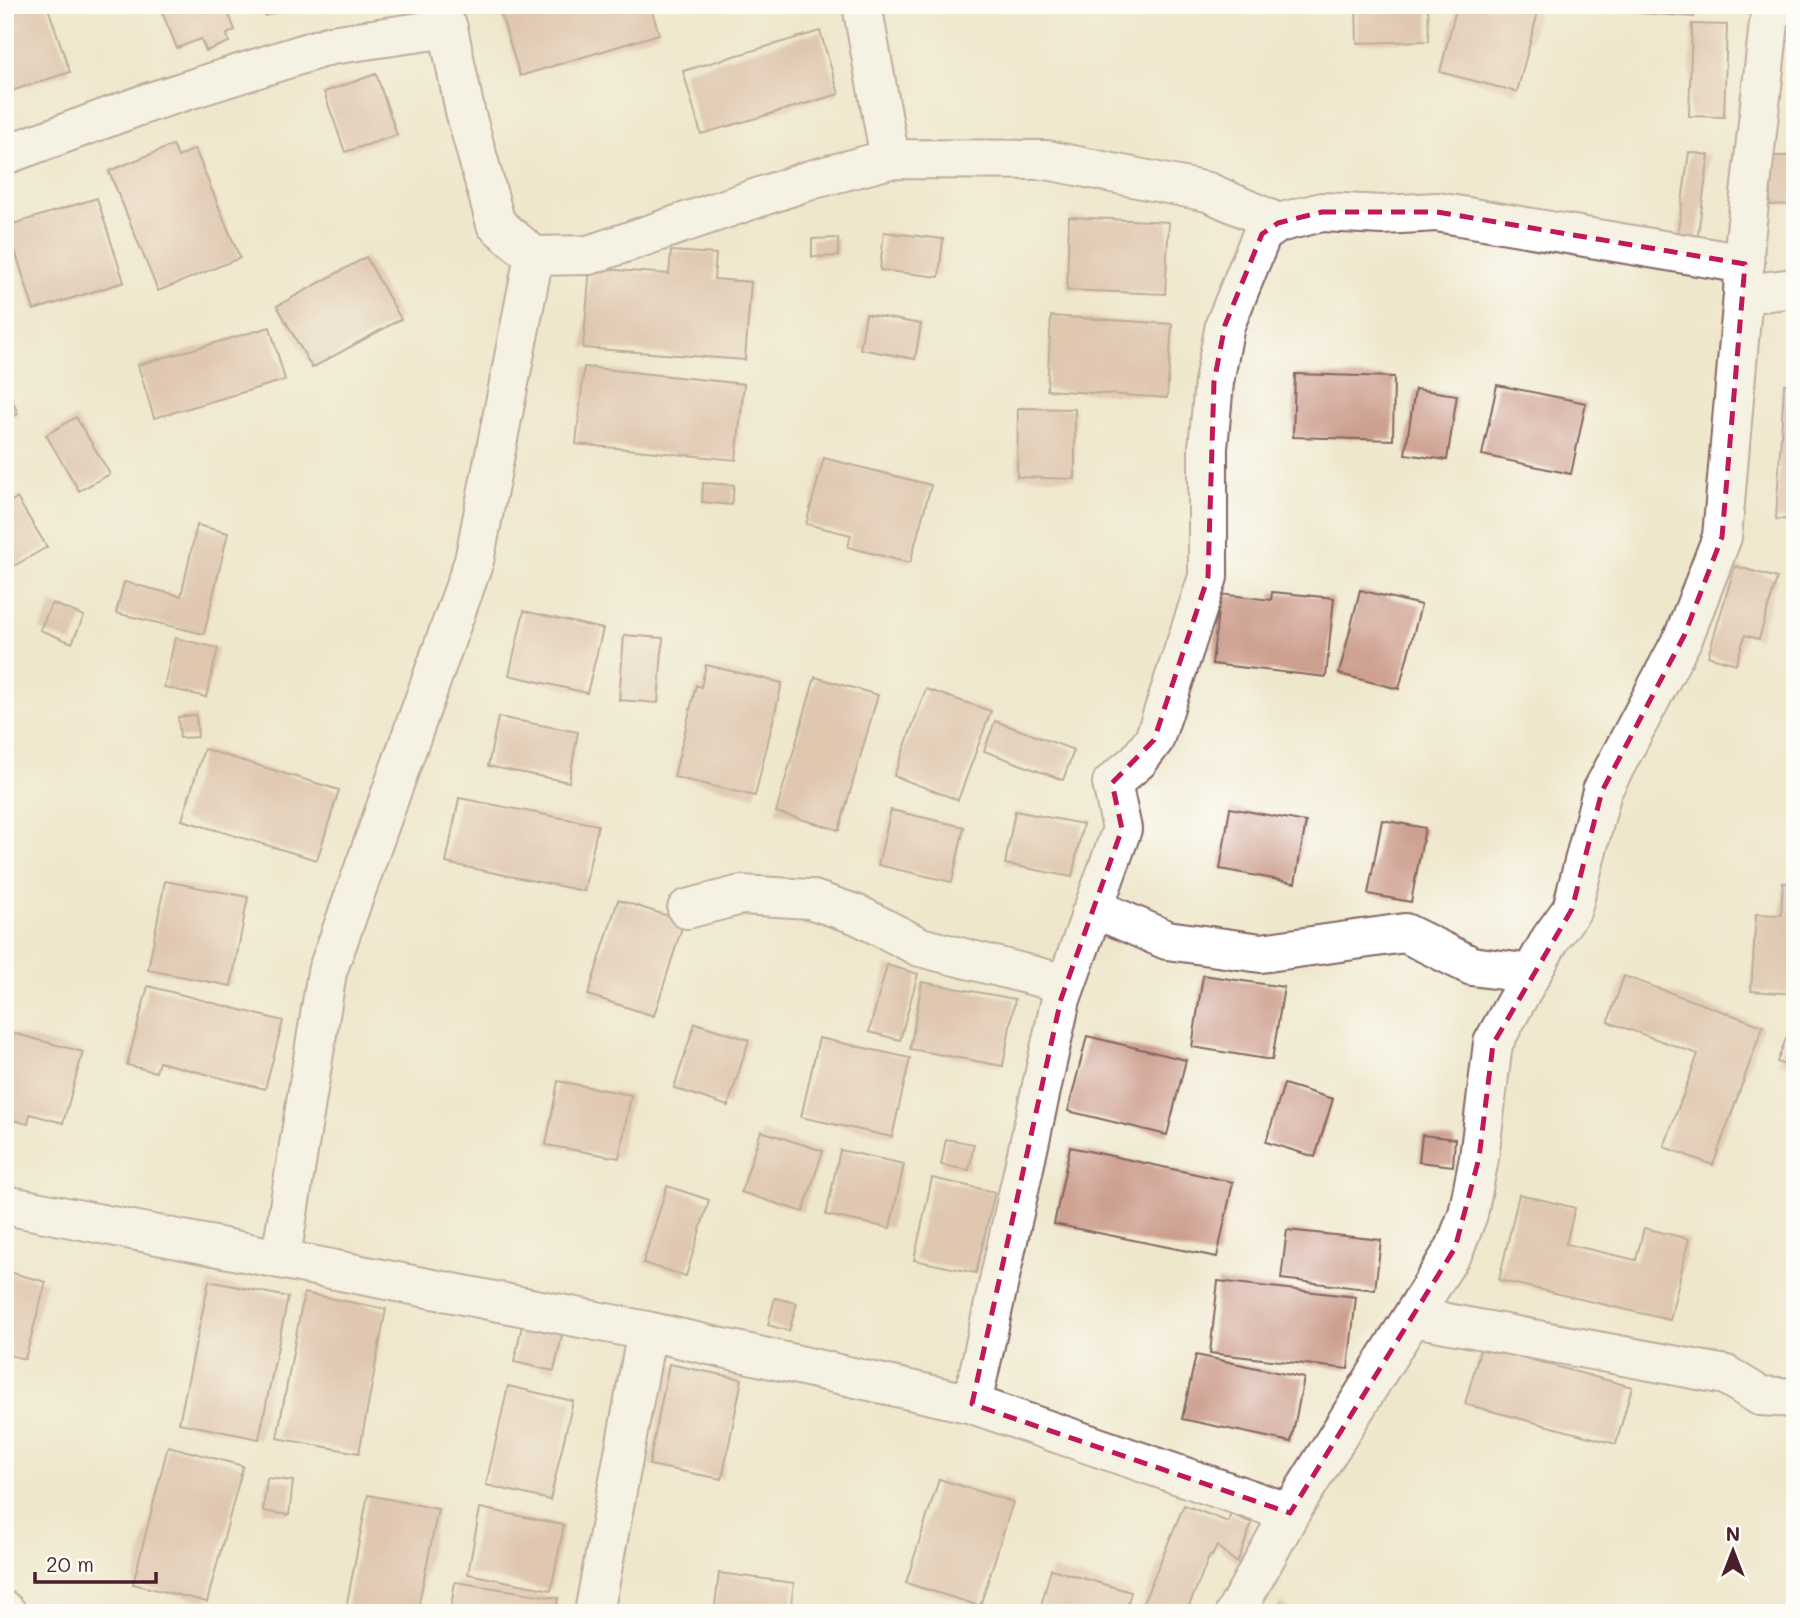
<svg xmlns="http://www.w3.org/2000/svg" width="1800" height="1618" font-family="Mali,sans-serif">
  <style>
    .building { fill: #cd9f8f }
    .lines { fill: none; stroke-linecap: round; stroke-linejoin: round }
    .street-casing { stroke: #846563; stroke-width: 42 }
    .street { stroke: #fff; stroke-width: 38 }
    .marked { fill: none; stroke: #c2185b; stroke-width: 5; stroke-dasharray: 14 9; stroke-linejoin: round }
  </style>
  <rect width="100%" height="100%" fill="#fdfcf7"/>
  <filter id="ink" filterUnits="userSpaceOnUse"><feTurbulence type="fractalNoise" baseFrequency=".0143" numOctaves="2"/><feDisplacementMap in="SourceGraphic" scale="14" xChannelSelector="R" yChannelSelector="G"/><feConvolveMatrix kernelMatrix="1 2 1 2 8 2 1 2 1" color-interpolation-filters="sRGB"/></filter>
  <filter id="wash" filterUnits="userSpaceOnUse"><feTurbulence type="fractalNoise" baseFrequency=".00686" numOctaves="4" result="noise"/><feDisplacementMap in="SourceGraphic" scale="28" xChannelSelector="R" yChannelSelector="G"/><feGaussianBlur stdDeviation="1.57" result="paint"/><feColorMatrix in="noise" values="0 0 0 0 0 0 0 0 0 0 0 0 0 0 0 0 0 1.4 0 .05"/><feComposite in="paint" operator="in"/></filter>
  <g filter="url(#wash)">
    <rect width="100%" height="100%" fill="#efe7cc"/>
    <g id="blocks">
      <path class="building" d="M 5,5 L 47,5 L 70,72 L 5,93 Z
        M 159,5 L 225,5 L 235,30 L 227,34 L 229,42 L 206,51 L 201,39 L 177,48 Z
        M 261,5 L 294,5 L 294,6 L 265,16 Z
        M 498,5 L 650,5 L 659,34 L 520,76 Z
        M 1356,5 L 1428,5 L 1429,41 L 1357,43 Z
        M 1457,5 L 1539,8 L 1517,92 L 1440,72 Z
        M 1619,5 L 1695,5 L 1694,17 L 1641,13 L 1641,9 Z
        M 1692,24 L 1727,25 L 1724,117 L 1689,116 Z
        M 820,31 L 839,94 L 701,134 L 683,71 Z
        M 376,74 L 397,135 L 345,152 L 324,92 Z
        M 173,145 L 178,157 L 195,149 L 240,258 L 158,291 L 109,171 Z
        M 1689,152 L 1709,155 L 1697,241 L 1677,238 Z
        M 1769,156 L 1795,156 L 1795,204 L 1770,205 Z
        M 97,198 L 124,282 L 34,310 L 7,226 Z
        M 1069,217 L 1169,222 L 1165,294 L 1067,290 Z
        M 884,232 L 943,239 L 939,277 L 880,270 Z
        M 838,238 L 838,256 L 812,257 L 812,239 Z
        M 671,251 L 716,254 L 714,279 L 751,282 L 745,360 L 583,348 L 590,268 L 669,274 Z
        M 366,257 L 401,319 L 312,368 L 277,306 Z
        M 866,314 L 921,324 L 915,359 L 860,349 Z
        M 1051,316 L 1172,324 L 1167,398 L 1047,390 Z
        M 270,327 L 285,380 L 154,418 L 138,365 Z
        M 584,367 L 744,384 L 736,460 L 576,444 Z
        M 1295,374 L 1394,377 L 1393,440 L 1293,437 Z
        M 1784,384 L 1795,385 L 1795,520 L 1776,519 Z
        M 1497,385 L 1586,403 L 1571,474 L 1482,455 Z
        M 1415,389 L 1457,395 L 1447,460 L 1405,454 Z
        M 11,397 L 18,414 L 5,419 L 5,399 Z
        M 1018,408 L 1075,409 L 1075,479 L 1017,477 Z
        M 76,417 L 110,474 L 79,491 L 46,435 Z
        M 824,458 L 931,485 L 910,563 L 848,547 L 851,535 L 806,524 Z
        M 703,483 L 734,485 L 732,505 L 702,502 Z
        M 17,498 L 47,547 L 5,571 L 5,505 Z
        M 197,525 L 228,533 L 204,634 L 116,613 L 124,582 L 181,596 Z
        M 1735,566 L 1777,578 L 1759,639 L 1745,635 L 1736,664 L 1708,656 Z
        M 1360,590 L 1421,605 L 1399,689 L 1339,674 Z
        M 1272,592 L 1334,598 L 1326,677 L 1212,664 L 1220,594 L 1271,600 Z
        M 52,603 L 84,616 L 72,643 L 40,630 Z
        M 524,611 L 603,629 L 587,693 L 509,675 Z
        M 624,635 L 663,638 L 658,703 L 619,700 Z
        M 175,638 L 218,648 L 206,697 L 164,687 Z
        M 706,665 L 782,683 L 755,796 L 674,777 L 696,685 L 701,687 Z
        M 815,677 L 878,695 L 839,830 L 776,812 Z
        M 926,689 L 991,711 L 958,800 L 894,776 Z
        M 196,715 L 198,737 L 180,738 L 178,717 Z
        M 498,717 L 578,732 L 569,782 L 488,766 Z
        M 995,721 L 1074,750 L 1063,780 L 984,751 Z
        M 204,749 L 339,790 L 317,860 L 182,820 Z
        M 459,798 L 598,825 L 584,891 L 446,863 Z
        M 1230,808 L 1306,822 L 1295,883 L 1220,869 Z
        M 891,810 L 964,827 L 952,882 L 878,865 Z
        M 1015,811 L 1083,824 L 1072,877 L 1005,864 Z
        M 1382,820 L 1425,828 L 1411,902 L 1368,894 Z
        M 165,881 L 248,897 L 231,986 L 148,970 Z
        M 1783,883 L 1795,883 L 1795,994 L 1751,991 L 1756,914 L 1781,915 Z
        M 618,900 L 684,921 L 654,1016 L 588,995 Z
        M 887,965 L 918,974 L 900,1040 L 869,1032 Z
        M 1203,975 L 1284,987 L 1272,1060 L 1192,1047 Z
        M 1624,976 L 1763,1026 L 1713,1165 L 1664,1147 L 1698,1054 L 1608,1022 Z
        M 922,982 L 1015,999 L 1003,1066 L 910,1049 Z
        M 148,986 L 283,1021 L 265,1089 L 159,1062 L 156,1072 L 127,1065 Z
        M 1795,1015 L 1795,1069 L 1777,1062 Z
        M 695,1023 L 749,1040 L 728,1106 L 674,1088 Z
        M 9,1032 L 83,1052 L 63,1123 L 30,1114 L 28,1124 L 5,1118 L 5,1047 Z
        M 1087,1036 L 1186,1060 L 1167,1135 L 1068,1111 Z
        M 819,1038 L 910,1058 L 892,1137 L 801,1117 Z
        M 558,1081 L 631,1095 L 619,1158 L 546,1145 Z
        M 1284,1084 L 1333,1099 L 1315,1157 L 1266,1142 Z
        M 761,1131 L 823,1151 L 803,1212 L 741,1192 Z
        M 1422,1135 L 1455,1139 L 1453,1166 L 1419,1162 Z
        M 946,1139 L 974,1144 L 969,1170 L 941,1165 Z
        M 1070,1147 L 1233,1182 L 1217,1257 L 1054,1224 Z
        M 840,1150 L 904,1164 L 890,1228 L 826,1215 Z
        M 932,1178 L 995,1192 L 976,1273 L 914,1260 Z
        M 667,1186 L 709,1200 L 686,1276 L 643,1263 Z
        M 1519,1194 L 1575,1208 L 1566,1244 L 1636,1260 L 1644,1228 L 1689,1239 L 1670,1320 L 1499,1280 Z
        M 1287,1230 L 1381,1240 L 1375,1290 L 1281,1279 Z
        M 5,1271 L 46,1282 L 25,1359 L 5,1354 Z
        M 209,1281 L 288,1297 L 259,1439 L 179,1423 Z
        M 1218,1281 L 1356,1297 L 1348,1369 L 1210,1353 Z
        M 304,1293 L 386,1309 L 359,1453 L 277,1438 Z
        M 775,1298 L 797,1303 L 789,1331 L 768,1325 Z
        M 523,1321 L 563,1331 L 554,1371 L 514,1362 Z
        M 1481,1346 L 1632,1387 L 1616,1444 L 1465,1404 Z
        M 1196,1355 L 1304,1378 L 1291,1442 L 1182,1419 Z
        M 669,1364 L 742,1379 L 722,1479 L 649,1465 Z
        M 508,1386 L 573,1401 L 550,1500 L 486,1485 Z
        M 168,1446 L 243,1466 L 207,1602 L 133,1584 Z
        M 267,1478 L 293,1481 L 289,1515 L 263,1511 Z
        M 939,1479 L 1013,1502 L 980,1606 L 906,1583 Z
        M 368,1495 L 438,1509 L 417,1613 L 345,1613 Z
        M 1184,1505 L 1228,1522 L 1231,1514 L 1252,1523 L 1237,1563 L 1217,1546 L 1212,1556 L 1210,1555 L 1186,1613 L 1139,1613 Z
        M 480,1508 L 564,1525 L 551,1590 L 468,1574 Z
        M 1051,1569 L 1131,1592 L 1125,1613 L 1039,1613 Z
        M 719,1573 L 794,1583 L 790,1613 L 714,1613 Z
        M 455,1582 L 558,1598 L 555,1613 L 450,1613 Z
        M 1280,1603 L 1299,1613 L 1275,1613 Z"/>
    </g>
  </g>
  <g filter="url(#ink)">
    <use href="#blocks" fill-opacity="0" stroke="#846563" stroke-width="2"/>
    <g class="lines">
      <defs>
        <path id="street" d="M 862,5 L 890,159
          M 5,155 L 150,102 L 331,45 L 448,28 L 465,111 L 496,224 L 534,256 L 589,255 L 810,180 L 890,159 L 1047,160 L 1208,192 L 1278,223
          M 1743,294 L 1795,288
          M 687,909 L 741,895 L 810,899 L 858,915 L 920,947 L 1066,984
          M 1090,915 L 1103,912 L 1167,940 L 1261,953 L 1405,933 L 1472,966 L 1531,974
          M 5,1205 L 647,1331 L 972,1404 L 1290,1513
          M 281,1257 L 327,972 L 474,561 L 534,256
          M 1414,1317 L 1726,1375 L 1760,1396 L 1795,1398
          M 972,1404 L 1061,999 L 1122,829 L 1112,783 L 1138,761 L 1154,740 L 1208,577 L 1208,448 L 1214,382 L 1225,325 L 1262,234 L 1278,223 L 1322,212 L 1383,215 L 1437,212 L 1745,264
          M 5,1611 L 7,1613
          M 594,1613 L 647,1331
          M 1235,1613 L 1290,1513 L 1455,1248 L 1468,1214 L 1479,1158 L 1493,1043 L 1551,938 L 1572,909 L 1602,791 L 1684,636 L 1722,537 L 1743,294 L 1745,240 L 1771,5"/>
      </defs>
      <use href="#street" class="street-casing"/>
      <use href="#street" class="street"/>
    </g>
  </g>
  <path d="M0 0H1800V1618H0ZM 1322,212 L 1437,212 L 1745,264 L 1722,537 L 1684,636 L 1602,791 L 1572,909 L 1493,1044 L 1479,1158 L 1455,1248 L 1290,1513 L 972,1404 L 1061,999 L 1122,829 L 1112,783 L 1154,740 L 1208,577 L 1214,382 L 1225,325 L 1262,234 L 1278,223 Z" fill="#efe7cc" fill-opacity=".55" fill-rule="evenodd"/>
  <path class="marked" d="M 1322,212 L 1437,212 L 1745,264 L 1722,537 L 1684,636 L 1602,791 L 1572,909 L 1493,1044 L 1479,1158 L 1455,1248 L 1290,1513 L 972,1404 L 1061,999 L 1122,829 L 1112,783 L 1154,740 L 1208,577 L 1214,382 L 1225,325 L 1262,234 L 1278,223 Z"/>
  <rect width="1800" height="1618" fill="none" stroke="#fdfcf7" stroke-width="28"/>
  <g transform="translate(1733 1551)" stroke="#fdfcf7" stroke-width="5" paint-order="stroke">
  <path d="M0-5L12 26L0 18L-12 26Z" fill="#4a1f2b"/>
  <text y="-10" font-size="19" font-weight="bold" text-anchor="middle" fill="#4a1f2b">N</text>
  </g>
  <path d="M35 1572v10h121v-10" fill="none" stroke="#4a1f2b" stroke-width="3.5"/>
  <text x="46" y="1572" font-size="21" fill="#4a1f2b" stroke="#fdfcf7" stroke-width="5" paint-order="stroke">20 m</text>
</svg>
